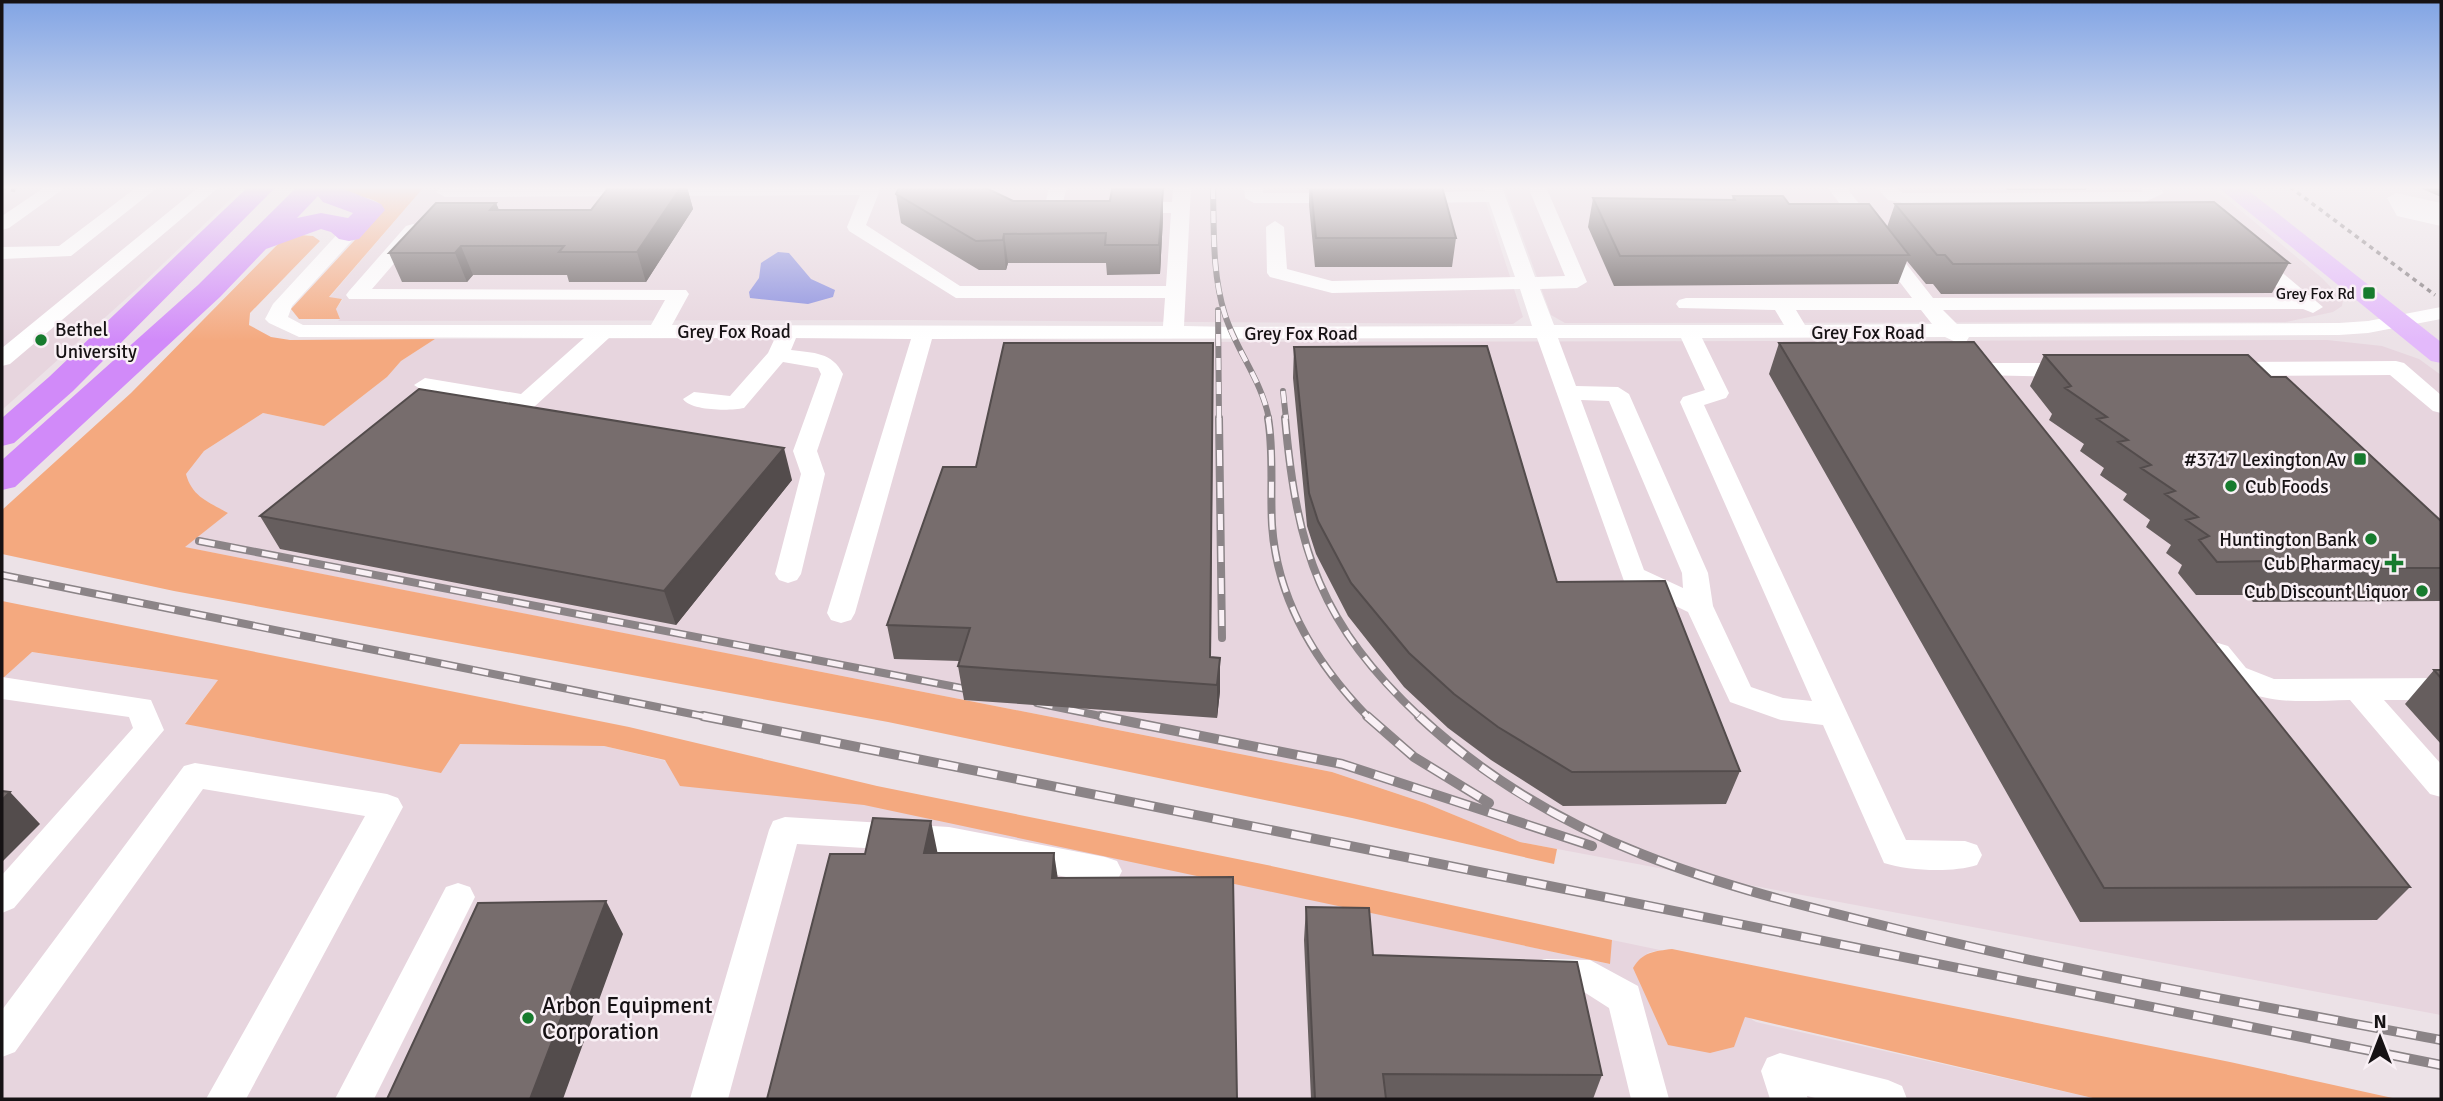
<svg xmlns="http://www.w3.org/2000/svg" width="2443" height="1101" font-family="Signika,sans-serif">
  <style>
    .built { fill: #e7d5de }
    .green { fill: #f4a97f }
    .water { fill: #888cde }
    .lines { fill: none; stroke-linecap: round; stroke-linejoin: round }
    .path { stroke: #817a7d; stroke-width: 3.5; stroke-dasharray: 4.5 4.5; stroke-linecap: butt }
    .minor { fill: #fff; fill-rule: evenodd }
    .major { fill: #e3b9fb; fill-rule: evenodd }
    .highway { fill: #d18af9; fill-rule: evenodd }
    .rail-far2-casing { stroke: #8b8487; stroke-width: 6 }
    .rail-far1-casing { stroke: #8b8487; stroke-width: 8 }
    .rail-casing { stroke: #8b8487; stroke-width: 10 }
    .rail-far2 { stroke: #f9f0f5; stroke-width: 4.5; stroke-dasharray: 12; stroke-linecap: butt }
    .rail-far1 { stroke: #f9f0f5; stroke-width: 5; stroke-dasharray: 16; stroke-linecap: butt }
    .rail { stroke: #f9f0f5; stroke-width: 7; stroke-dasharray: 20; stroke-linecap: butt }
    .wall { fill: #665e5e }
    .shaded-wall { fill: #534c4c }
    .building { fill: #776d6d; stroke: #534c4c; stroke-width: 2 }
    .poi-dot { fill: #177b2e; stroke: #f9f0f5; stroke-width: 2.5 }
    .labels { text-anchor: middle; stroke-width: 5; stroke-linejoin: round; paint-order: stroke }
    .far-poi-label { font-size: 16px; fill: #161214; stroke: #f9f0f5; text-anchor: end }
    .poi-label { font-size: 19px; fill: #161214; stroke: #f9f0f5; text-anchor: end }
    .street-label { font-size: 19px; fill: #161214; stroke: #f9f0f5 }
    .near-poi-label { font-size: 23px; fill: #161214; stroke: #f9f0f5; text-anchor: start }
  </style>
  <rect width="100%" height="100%" fill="#ece2e7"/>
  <path class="built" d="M 2,187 L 243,187 L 139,287 L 2,410 Z
    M 424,187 L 1481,187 L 1523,317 L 1513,324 L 913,320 L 338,321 L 340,319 L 336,309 L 343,299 L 329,298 Z
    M 1504,187 L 2212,187 L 2322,278 L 2343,300 L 2342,306 L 2333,312 L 2286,322 L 1565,323 L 1551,315 Z
    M 958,338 L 1185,342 L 2327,340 L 2382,346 L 2419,359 L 2441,375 L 2441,1015 L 1520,842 L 1425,803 L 1332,772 L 184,547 L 228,513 L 198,497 L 189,487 L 186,474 L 204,451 L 263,413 L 324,426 L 387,377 L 401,361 L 435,339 Z
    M 31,652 L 218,680 L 185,723 L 459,744 L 604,746 L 825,799 L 864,804 L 1260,888 L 1609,964 L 1612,940 L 1660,950 L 1647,953 L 1756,1022 L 2097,1099 L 2,1099 L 2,679 Z"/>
  <path class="green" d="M 340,187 L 424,187 L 329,297 L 342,299 L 336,309 L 340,319 L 299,319 L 291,309 L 380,213 L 381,205 C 369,194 350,199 340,187 Z
    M 300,235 L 313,236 L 320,241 L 250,313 L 249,325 L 271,337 L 290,340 L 435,339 L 401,361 L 387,377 L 324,426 L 263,413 L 204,451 L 186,474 C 192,497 209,502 228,513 L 185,547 L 1332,772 L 1425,803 L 1520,842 L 1557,849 L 1554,864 L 1352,818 L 888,722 L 174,591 L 2,554 L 2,510 L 131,393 L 281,241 Z
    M 2,601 L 629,727 L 877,786 L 1267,865 L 1612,940 L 1610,964 L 864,805 L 680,786 L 665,760 L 604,746 L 460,744 L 441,773 L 185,724 L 218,680 L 32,652 L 2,679 Z
    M 1672,949 L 2230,1062 L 2397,1099 L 2097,1099 L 1745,1017 L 1734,1047 L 1710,1053 L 1668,1045 L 1633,968 C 1642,952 1655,951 1672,949 Z"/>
  <path class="water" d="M 778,252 L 789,253 L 811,279 L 835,290 L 833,297 L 808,304 L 750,298 L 749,292 L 759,278 L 761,263 Z"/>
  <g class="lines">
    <path class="path" d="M 2290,187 L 2435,295
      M 2,188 L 17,191"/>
    <path class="minor" d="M 45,187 L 66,187 L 9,228 L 2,230 L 2,216 Z
      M 137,187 L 158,187 L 71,256 L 2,259 L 2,247 L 59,246 Z
      M 199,187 L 219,187 L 10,364 L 2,366 L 2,348 Z
      M 442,187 L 878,187 L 880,190 L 866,225 L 960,286 L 1166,286 L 1171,213 L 1130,213 L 1121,207 L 1130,201 L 1172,202 L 1173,187 L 1191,187 L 1184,326 L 1232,327 L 1532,326 L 1520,289 L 1332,293 L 1270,277 L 1267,273 L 1266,227 L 1275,221 L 1284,227 L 1287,269 L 1332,281 L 1515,277 L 1489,202 L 1410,203 L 1401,198 L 1410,193 L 1485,191 L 1484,187 L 1502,187 L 1535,277 L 1565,276 L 1528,187 L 1546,187 L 1587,282 L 1577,288 L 1540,289 L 1554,325 L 1784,325 L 1775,310 L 1679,308 L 1676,304 L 1679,300 L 1686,298 L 1912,298 L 1827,187 L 1846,187 L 1933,298 L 2288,297 L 2244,260 L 2241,256 L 2251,250 L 2258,252 L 2323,307 L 2313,313 L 2303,309 L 1943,310 L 1957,324 L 2339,323 L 2368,321 L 2441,307 L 2441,319 L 2368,333 L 2339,335 L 1969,337 L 1966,342 L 1958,343 L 1945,337 L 1702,338 L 1729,393 L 1726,398 L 1704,405 L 1906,840 L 1965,841 L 1977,845 L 1982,855 L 1977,865 C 1952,873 1909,871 1884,863 L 1823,725 L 1781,720 L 1730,702 L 1688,612 L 1624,581 L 1537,338 L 932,339 L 855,613 L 851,620 L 841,623 L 831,620 L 827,613 L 911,339 L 796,338 L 791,350 C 814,353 832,352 843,374 L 817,451 L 825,474 L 801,574 L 797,580 L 788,583 L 779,580 L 775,574 L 801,474 L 793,451 L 821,374 L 818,368 L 783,362 L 744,408 C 730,411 691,411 683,399 L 694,392 L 730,396 L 768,353 L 775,338 L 609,338 L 534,407 L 526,409 L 425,392 L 414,385 L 425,378 L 521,394 L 584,338 L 299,337 L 269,323 L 265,319 L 273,304 L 342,229 L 349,227 L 359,233 L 292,306 L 288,317 L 303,325 L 651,325 L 665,300 L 349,299 L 346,295 L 349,291 L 406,226 L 413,224 L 423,230 L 372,289 L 686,290 L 689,294 L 672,325 L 1163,326 L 1165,298 L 956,298 L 849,231 L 847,227 L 860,195 L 445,197 L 436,192 ZM 1796,310 L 1921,310 L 1932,324 L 1805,325 ZM 1558,338 L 1681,338 L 1705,390 L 1683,397 L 1680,402 L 1812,701 L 1783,698 L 1751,687 L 1713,606 L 1708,573 L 1629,394 L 1618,387 L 1576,386 ZM 1581,400 L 1609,401 L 1682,573 L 1683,588 L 1644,570 Z
      M 1049,187 L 1067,187 L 1061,209 L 1047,209 L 1045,205 Z
      M 1244,187 L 1262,187 L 1263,193 L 1343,193 L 1352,198 L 1343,203 L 1254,203 L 1245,198 Z
      M 1876,187 L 1895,187 L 1903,193 L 2143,192 L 2140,187 L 2159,187 L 2164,193 L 2145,202 L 1903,203 L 1888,200 Z
      M 2396,193 L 2441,203 L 2441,214 L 2412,207 L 2441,214 L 2441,226 L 2397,216 L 2387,198 Z
      M 2396,361 L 2404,363 L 2441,395 L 2441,413 L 2433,411 L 2390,375 L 2226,376 L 2215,369 L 2226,362 Z
      M 1986,363 L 2072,363 L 2083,370 L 2072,377 L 1978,375 L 1975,370 Z
      M 2218,643 L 2228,646 L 2246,668 L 2274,679 L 2441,678 L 2441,700 L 2384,700 L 2441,764 L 2441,797 L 2430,794 L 2350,700 C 2293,701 2237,710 2204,653 L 2208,646 Z
      M 2,677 L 151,700 L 164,730 L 14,908 L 2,913 L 2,875 L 133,728 L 129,717 L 2,699 Z
      M 195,763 L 387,794 L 398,798 L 403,807 L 246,1099 L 206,1099 L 365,816 L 203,789 L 15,1052 L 2,1057 L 2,1010 L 184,766 Z
      M 785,817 L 949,827 L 1105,857 L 1117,861 L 1122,871 L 1117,881 L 1105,885 L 949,853 L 797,844 L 728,1099 L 690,1099 L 769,830 L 773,821 Z
      M 458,883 L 470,887 L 475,897 L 374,1099 L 335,1099 L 446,887 Z
      M 1544,959 L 1590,960 L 1638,986 L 1669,1099 L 1631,1099 L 1609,1008 L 1584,992 L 1544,991 L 1531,986 L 1526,975 L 1531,964 Z
      M 1780,1053 L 1888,1080 L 1902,1086 L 1907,1099 L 1819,1099 L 1807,1096 L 1808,1099 L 1770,1099 L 1761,1071 L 1767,1058 Z"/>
    <path class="major" d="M 2218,187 L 2244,187 L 2441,342 L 2441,363 L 2431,361 Z"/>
    <path class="highway" d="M 248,187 L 276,187 L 73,391 L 14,443 L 2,446 L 2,418 L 49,377 Z
      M 297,187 L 339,187 L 381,204 L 385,210 L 359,239 L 349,241 L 339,239 L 331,232 L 321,229 L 266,249 L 220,297 L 15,487 L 2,490 L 2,460 L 198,285 ZM 318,196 L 323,202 L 353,213 L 348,218 L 321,213 L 297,218 Z"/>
    <defs>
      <path id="rail-far2" d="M 1213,187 C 1214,230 1212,274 1225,315 C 1237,352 1262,381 1269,419
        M 1218,310 L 1219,419
        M 1283,391 L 1286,419"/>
      <path id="rail-far1" d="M 1219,418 L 1222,638
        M 1268,418 C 1274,453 1270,489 1272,525 C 1277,600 1317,665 1369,718
        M 1285,418 C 1297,551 1320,624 1421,718
        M 199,541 L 982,692
        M 2,575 L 712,718
        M 1037,703 L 1110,718"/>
      <path id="rail" d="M 703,716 L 2441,1065
        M 1101,716 L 1342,764 L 1592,846
        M 1367,716 L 1414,757 L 1489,803
        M 1419,716 C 1564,851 1731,888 1917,934 C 2090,976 2266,1007 2441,1040"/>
    </defs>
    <use href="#rail-far2" class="rail-far2-casing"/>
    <use href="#rail-far1" class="rail-far1-casing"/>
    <use href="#rail" class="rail-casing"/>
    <use href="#rail-far2" class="rail-far2"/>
    <use href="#rail-far1" class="rail-far1"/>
    <use href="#rail" class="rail"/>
  </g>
  <path class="wall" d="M 609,187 L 687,187 L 693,209 L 646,282 L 569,282 L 567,275 L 473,275 L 467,282 L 402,282 L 389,253 L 496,203 L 499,210 L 591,210 Z
    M 1307,187 L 1442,187 L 1456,238 L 1452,267 L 1315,267 L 1309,205 L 1309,189 L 1307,189 Z
    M 1608,187 L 1655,187 L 1633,188 Z
    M 2004,187 L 2087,187 L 2086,190 L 2007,190 Z
    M 2418,187 L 2441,187 L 2441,197 Z
    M 1163,189 L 1163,218 L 1160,274 L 1107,275 L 1106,263 L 1008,263 L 1006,270 L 979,270 L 901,223 L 896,194 L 989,190 L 1013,201 L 1110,201 Z
    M 1733,196 L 1789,204 L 1887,227 L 1895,204 L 2289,263 L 2272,293 L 1941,294 L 1933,284 L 1926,284 L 1907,261 L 1898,284 L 1614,286 L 1588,227 L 1593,198 L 1732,200 Z
    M 1779,343 L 2410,887 L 2377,920 L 2080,922 L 1769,374 Z
    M 1294,347 L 1557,582 L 1740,771 L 1726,804 L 1563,806 L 1491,760 L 1448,728 L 1404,687 L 1348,616 L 1316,554 L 1307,526 L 1293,378 Z
    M 2044,355 L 2271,377 L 2441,521 L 2441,601 L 2253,602 L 2247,595 L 2196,595 L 2178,573 L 2182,565 L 2166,553 L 2171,545 L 2146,527 L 2150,520 L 2123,500 L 2127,494 L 2100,475 L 2104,468 L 2080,451 L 2084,444 L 2049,420 L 2052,414 L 2030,386 Z
    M 1213,374 L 1211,657 L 1220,691 L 1217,718 L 964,700 L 958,666 L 959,661 L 894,659 L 887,625 L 976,467 Z
    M 792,480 L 676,625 L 280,549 L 260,516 Z
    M 2434,670 L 2441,670 L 2441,744 L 2405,704 Z
    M 1306,907 L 1373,955 L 1602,1075 L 1593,1099 L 1311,1099 L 1304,940 Z"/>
  <path class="shaded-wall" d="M 681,187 L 687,187 L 693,209 L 646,282 L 637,252 Z
    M 1163,189 L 1163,218 L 1160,274 L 1159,245 Z
    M 496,203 L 507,232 L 490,210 Z
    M 1004,234 L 1008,263 L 1006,270 L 1003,240 Z
    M 461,246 L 473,275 L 467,282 L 455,253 Z
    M 784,448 L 792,480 L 676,625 L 664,591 Z
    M 1220,658 L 1220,691 L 1217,718 L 1217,685 Z
    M 10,792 L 40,824 L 2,862 L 2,800 Z
    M 931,821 L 938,855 L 924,853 Z
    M 1054,853 L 1059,886 L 1052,878 Z
    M 606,901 L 623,934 L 563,1099 L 530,1099 Z"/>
  <path class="building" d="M 609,187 L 681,187 L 637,252 L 559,252 L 564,246 L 461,246 L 455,253 L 389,253 L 436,203 L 496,203 L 490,210 L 591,210 Z
    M 899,187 L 984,187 L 1013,201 L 1110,201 L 1112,189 L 1163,189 L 1159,245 L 1105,245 L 1106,233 L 1004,234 L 1003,240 L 976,241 L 896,194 Z
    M 1311,187 L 1442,187 L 1456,238 L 1316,238 Z
    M 1733,196 L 1783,196 L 1789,204 L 1869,204 L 1909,255 L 1620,256 L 1593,198 L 1735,200 Z
    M 2214,202 L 2289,263 L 1953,264 L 1945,255 L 1937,255 L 1895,204 Z
    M 1974,342 L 2410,887 L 2104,888 L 1779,343 Z
    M 1004,343 L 1213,343 L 1210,657 L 1220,658 L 1217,685 L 958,666 L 970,628 L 887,625 L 943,467 L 976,467 Z
    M 1487,346 L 1557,582 L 1665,581 L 1740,771 L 1572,772 L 1498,727 L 1454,694 L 1409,653 L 1351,583 L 1318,521 L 1309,493 L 1294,347 Z
    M 2044,355 L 2248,355 L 2271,377 L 2286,377 L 2441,521 L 2441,568 L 2276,568 L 2270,561 L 2217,562 L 2199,540 L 2209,536 L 2186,520 L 2198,517 L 2165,494 L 2175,491 L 2141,468 L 2151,465 L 2118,442 L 2128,440 L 2097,419 L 2107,417 L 2065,388 L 2071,386 Z
    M 419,389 L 784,448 L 664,591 L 260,516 Z
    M 2434,670 L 2441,670 L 2441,678 Z
    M 2,791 L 10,792 L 2,800 Z
    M 873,818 L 931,821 L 924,853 L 1054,853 L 1052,878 L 1233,877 L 1237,1099 L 767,1099 L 830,854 L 865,854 Z
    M 606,901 L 530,1099 L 387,1099 L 478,903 Z
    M 1306,907 L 1369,908 L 1373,955 L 1577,962 L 1602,1075 L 1383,1074 L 1386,1099 L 1315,1099 Z"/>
  <linearGradient id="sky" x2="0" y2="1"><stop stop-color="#81a4e4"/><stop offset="0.55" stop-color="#f6f2f4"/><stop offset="1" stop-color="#f6f2f4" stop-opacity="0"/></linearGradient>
  <rect width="2443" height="341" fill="url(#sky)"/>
  <g class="poi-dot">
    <rect x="2362" y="286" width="14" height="14" rx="3.5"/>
    <circle cx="41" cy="340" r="7"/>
    <rect x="2353" y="452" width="14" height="14" rx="3.5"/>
    <circle cx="2231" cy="486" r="7"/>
    <circle cx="2371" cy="539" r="7"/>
    <path d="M2390.5 552.5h7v7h7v7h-7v7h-7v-7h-7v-7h7z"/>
    <circle cx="2422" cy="591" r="7"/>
    <circle cx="528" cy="1018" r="7"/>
  </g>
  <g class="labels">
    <g class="far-poi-label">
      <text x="2355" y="299">Grey Fox Rd</text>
    </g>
    <g class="poi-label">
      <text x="55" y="336" text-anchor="start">Bethel<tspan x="55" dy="22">University</tspan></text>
      <text x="2346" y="466">#3717 Lexington Av</text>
      <text x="2245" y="493" text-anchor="start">Cub Foods</text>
      <text x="2357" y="546">Huntington Bank</text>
      <text x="2380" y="570">Cub Pharmacy</text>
      <text x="2408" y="598">Cub Discount Liquor</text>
    </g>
    <g class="street-label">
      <text x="734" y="338">Grey Fox Road</text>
      <text x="1868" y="339">Grey Fox Road</text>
      <text x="1301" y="340">Grey Fox Road</text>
    </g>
    <g class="near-poi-label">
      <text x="542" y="1013">Arbon Equipment<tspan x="542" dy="26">Corporation</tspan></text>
    </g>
  </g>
  <rect width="2443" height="1101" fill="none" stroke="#161214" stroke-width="7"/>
  <g transform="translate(2380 1038)" stroke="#f9f0f5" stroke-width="5" paint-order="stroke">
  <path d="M0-5L12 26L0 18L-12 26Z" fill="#161214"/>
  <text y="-10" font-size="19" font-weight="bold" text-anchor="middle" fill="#161214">N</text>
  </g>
</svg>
